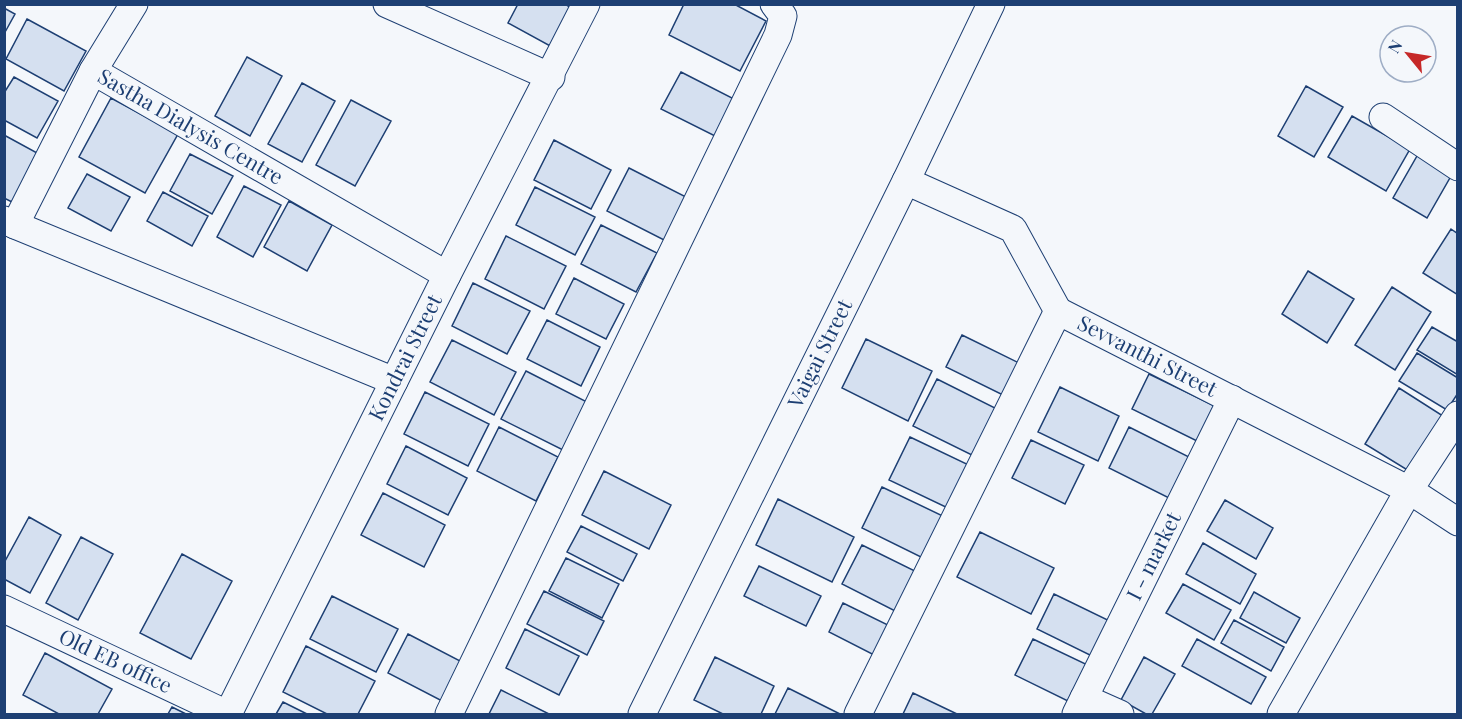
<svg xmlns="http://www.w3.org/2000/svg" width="1462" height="719" font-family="'Playfair Display',serif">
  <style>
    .building { fill: #d5e0f0; stroke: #1d3f73; stroke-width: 1.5 }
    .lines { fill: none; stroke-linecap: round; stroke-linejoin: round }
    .minor-casing { stroke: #1d3f73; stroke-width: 29 }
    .minor { stroke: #f4f7fb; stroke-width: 27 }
    .labels { text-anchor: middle; stroke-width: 4.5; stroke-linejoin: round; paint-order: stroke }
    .street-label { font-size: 21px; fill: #1d3f73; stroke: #f4f7fb }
  </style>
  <rect width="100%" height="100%" fill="#f4f7fb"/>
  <path class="building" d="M 518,4 L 565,4 L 573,9 L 552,47 L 508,23 Z
    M 684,4 L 734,4 L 766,21 L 740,71 L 669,35 Z
    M 4,8 L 15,14 L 4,34 Z
    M 27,19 L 86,51 L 64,91 L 6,59 Z
    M 247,57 L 282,76 L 250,136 L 215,116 Z
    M 681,72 L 736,100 L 717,137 L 661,109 Z
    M 14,77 L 58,101 L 37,138 L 4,120 L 4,93 Z
    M 302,83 L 335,101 L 302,162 L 268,144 Z
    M 1306,86 L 1343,107 L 1314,157 L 1278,136 Z
    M 111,98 L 178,134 L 145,193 L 79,157 Z
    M 351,100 L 391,121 L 355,186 L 316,165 Z
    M 1352,116 L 1410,149 L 1386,191 L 1328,157 Z
    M 4,135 L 39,154 L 12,202 L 4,198 Z
    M 554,140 L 611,170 L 591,209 L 534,180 Z
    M 1421,149 L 1455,169 L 1427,218 L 1393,198 Z
    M 190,154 L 233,176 L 212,214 L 170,191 Z
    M 629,168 L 688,198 L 666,241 L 607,211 Z
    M 87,174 L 130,197 L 111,231 L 68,208 Z
    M 244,186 L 281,205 L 253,257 L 217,237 Z
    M 535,187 L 595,217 L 575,255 L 516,225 Z
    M 163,192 L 208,216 L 192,246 L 147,221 Z
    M 289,201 L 332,225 L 307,271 L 264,247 Z
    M 601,225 L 657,253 L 636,292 L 581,264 Z
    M 1451,229 L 1458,234 L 1458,295 L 1423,273 Z
    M 506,236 L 566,266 L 544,309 L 485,279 Z
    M 1308,271 L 1354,299 L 1327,343 L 1282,314 Z
    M 574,278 L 624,304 L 606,339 L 556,314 Z
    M 473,283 L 530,311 L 507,354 L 452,326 Z
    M 1392,287 L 1431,312 L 1395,370 L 1355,345 Z
    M 547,320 L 600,347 L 581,386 L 527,359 Z
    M 1432,327 L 1458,342 L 1458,375 L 1417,350 Z
    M 962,335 L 1021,364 L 1005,396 L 946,367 Z
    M 866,339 L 932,371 L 908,421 L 842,388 Z
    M 452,340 L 516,372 L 494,415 L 430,382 Z
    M 1417,353 L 1458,378 L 1458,393 L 1447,410 L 1399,381 Z
    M 526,371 L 587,402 L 563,450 L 501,419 Z
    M 1149,374 L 1215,406 L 1197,441 L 1132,409 Z
    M 937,379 L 1005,413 L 982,460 L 913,426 Z
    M 1060,387 L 1119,416 L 1098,461 L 1038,432 Z
    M 1399,388 L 1443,416 L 1409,471 L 1365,444 Z
    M 425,392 L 489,424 L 468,466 L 404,434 Z
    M 499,427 L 558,457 L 536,501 L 477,471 Z
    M 1129,427 L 1193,459 L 1173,500 L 1109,468 Z
    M 910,437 L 973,467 L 952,510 L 889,480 Z
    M 1031,440 L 1084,465 L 1065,504 L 1012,478 Z
    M 406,446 L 467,478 L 448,515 L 387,484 Z
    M 604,471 L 671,505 L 649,549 L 582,515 Z
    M 882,487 L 947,518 L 927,560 L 862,528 Z
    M 383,493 L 445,525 L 424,567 L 361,535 Z
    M 778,499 L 854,537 L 832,582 L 756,545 Z
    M 1225,500 L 1273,528 L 1256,559 L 1207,531 Z
    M 29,517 L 61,535 L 30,593 L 4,579 L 4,563 Z
    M 581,526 L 637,554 L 623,581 L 567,552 Z
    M 980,532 L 1054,568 L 1031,614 L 957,577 Z
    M 81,537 L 113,554 L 78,620 L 46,603 Z
    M 1203,543 L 1256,574 L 1240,604 L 1186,574 Z
    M 862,545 L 921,574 L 901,614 L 842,584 Z
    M 182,554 L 232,581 L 191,659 L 140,633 Z
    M 566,558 L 619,584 L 602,618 L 549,591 Z
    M 759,566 L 821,596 L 806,626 L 744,596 Z
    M 1183,584 L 1231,610 L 1214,640 L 1166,613 Z
    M 544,591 L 604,621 L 587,655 L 527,624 Z
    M 1254,592 L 1300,618 L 1286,643 L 1240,618 Z
    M 1054,594 L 1118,625 L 1100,660 L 1037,629 Z
    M 332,596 L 398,629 L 376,672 L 310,639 Z
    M 843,603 L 892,627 L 878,657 L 829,632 Z
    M 1234,620 L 1284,647 L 1271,671 L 1221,643 Z
    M 525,629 L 579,656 L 559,695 L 506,668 Z
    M 408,634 L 464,663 L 444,702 L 388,673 Z
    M 1033,639 L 1094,668 L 1076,705 L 1015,675 Z
    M 1197,639 L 1266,677 L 1251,704 L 1182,666 Z
    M 306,646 L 375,681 L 358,714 L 327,714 L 283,692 Z
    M 45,653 L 112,689 L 98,714 L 59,714 L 23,695 Z
    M 715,657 L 774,686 L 761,714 L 723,714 L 694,700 Z
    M 1144,657 L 1175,674 L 1152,714 L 1146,714 L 1121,700 Z
    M 788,688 L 840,714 L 775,714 Z
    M 501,690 L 549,714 L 489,714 Z
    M 913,693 L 957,714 L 903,714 Z
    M 283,702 L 307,714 L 276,714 Z
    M 172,707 L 186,714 L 168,714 Z"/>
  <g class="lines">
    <defs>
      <g id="minor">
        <path d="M 387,4 L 551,77"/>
        <path d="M 93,71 L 134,4"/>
        <path d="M 1383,117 L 1458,167"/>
        <path d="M 906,181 L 991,4"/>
        <path id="s1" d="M 4,220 L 15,225 L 93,71 L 447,275"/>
        <path d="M 15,225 L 394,381"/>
        <path d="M 1458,415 L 1409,490 L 1458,522"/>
        <path id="s2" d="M 4,609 L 227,714"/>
        <path d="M 1084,698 L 1120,714"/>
        <path id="s3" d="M 228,714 L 447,275 L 586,4"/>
        <path d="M 449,714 L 778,35 L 783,16 L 774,4"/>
        <path id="s4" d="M 642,714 L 906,181 L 1013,229 L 1058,311"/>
        <path id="s5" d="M 858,714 L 1058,311 L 1409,490 L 1281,714"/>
        <path id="s6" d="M 1076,714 L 1232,399"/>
      </g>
    </defs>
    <use href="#minor" class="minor-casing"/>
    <use href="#minor" class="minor"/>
  </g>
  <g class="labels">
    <g class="street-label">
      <text dy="7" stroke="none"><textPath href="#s1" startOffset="297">Sastha Dialysis Centre</textPath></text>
      <text dy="7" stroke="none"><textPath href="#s4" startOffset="402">Vaigai Street</textPath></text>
      <text dy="7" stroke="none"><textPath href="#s5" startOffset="550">Sevvanthi Street</textPath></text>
      <text dy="7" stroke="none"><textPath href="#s3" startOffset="398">Kondrai Street</textPath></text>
      <text dy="7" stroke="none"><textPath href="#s6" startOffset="176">I - market</textPath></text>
      <text dy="7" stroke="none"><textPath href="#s2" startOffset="123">Old EB office</textPath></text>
    </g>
  </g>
  <rect width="1462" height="719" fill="none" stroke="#1d3f73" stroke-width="12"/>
  <g transform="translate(1408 54) rotate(300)"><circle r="28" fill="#f4f7fb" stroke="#9eadc5" stroke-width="1.5"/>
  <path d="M0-4.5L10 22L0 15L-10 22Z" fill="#c62828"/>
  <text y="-9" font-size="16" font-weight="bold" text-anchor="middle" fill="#1d3f73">N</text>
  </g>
</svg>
